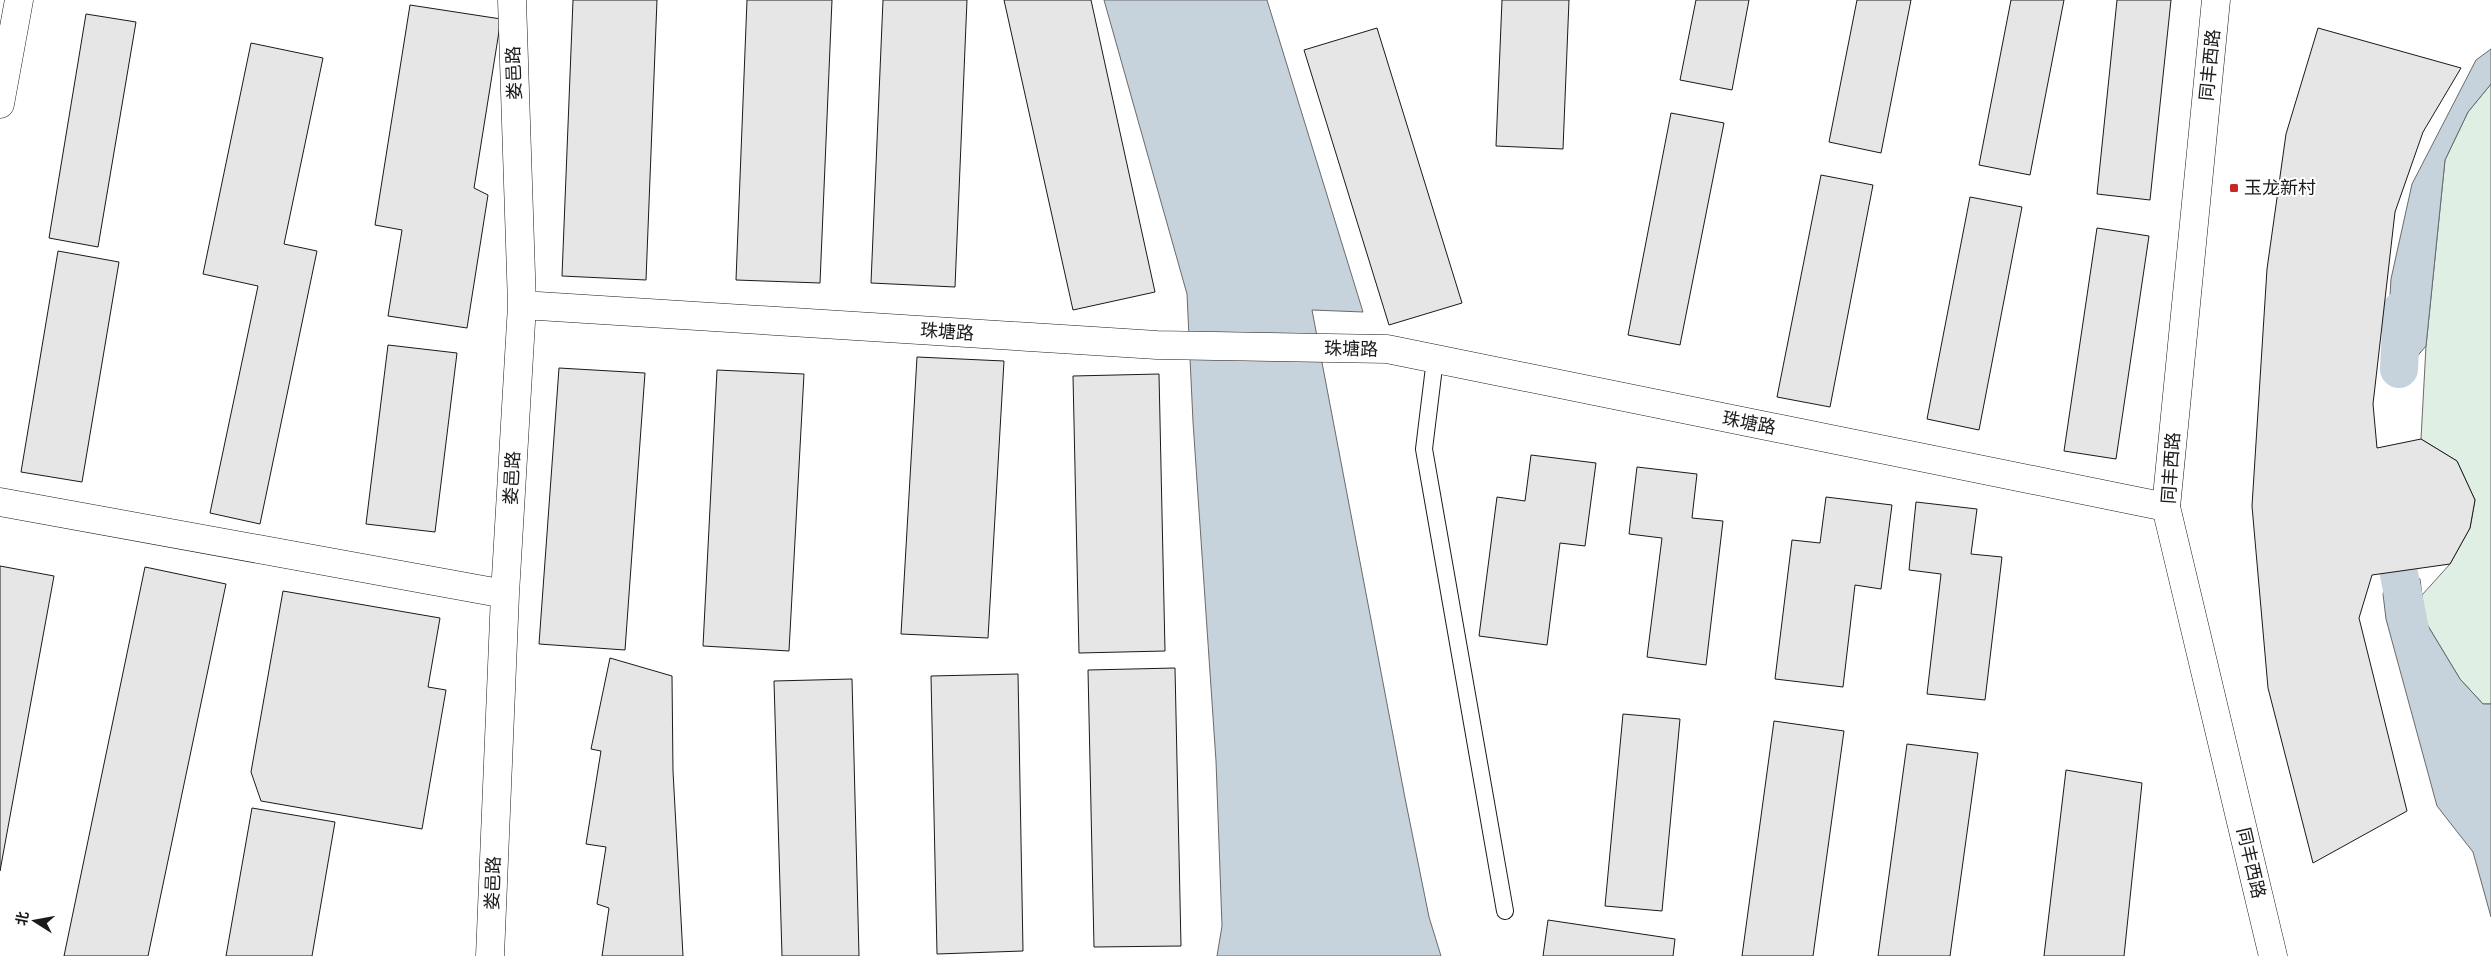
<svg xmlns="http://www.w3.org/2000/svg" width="2491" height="956" font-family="Karla,'Noto Sans SC',sans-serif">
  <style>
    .green { fill: #e0efe3; stroke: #6a6a6a }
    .water { fill: #c6d2dc; stroke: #6a6a6a }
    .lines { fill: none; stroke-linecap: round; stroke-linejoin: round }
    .canal { stroke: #c6d2dc; stroke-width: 38 }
    .building { fill: #e6e6e6; stroke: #1a1a1a }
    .lane-casing { stroke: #1a1a1a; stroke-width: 18 }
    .street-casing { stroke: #1a1a1a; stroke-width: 29 }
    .secondary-casing { stroke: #1a1a1a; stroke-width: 29 }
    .lane { stroke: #fff; stroke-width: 16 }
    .street { stroke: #fff; stroke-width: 28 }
    .secondary { stroke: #fff; stroke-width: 28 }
    .poi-dot { fill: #c62828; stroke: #fff; stroke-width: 2 }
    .labels { text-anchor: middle; stroke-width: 4; stroke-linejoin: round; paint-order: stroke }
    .street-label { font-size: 18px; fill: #1a1a1a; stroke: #fff }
    .poi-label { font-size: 18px; fill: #1a1a1a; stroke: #fff; text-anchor: start }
  </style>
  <rect width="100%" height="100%" fill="#fff"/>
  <path class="green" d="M 2491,84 L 2491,704 L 2483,704 L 2460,679 L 2425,621 L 2422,595 L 2450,564 L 2470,528 L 2475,500 L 2457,461 L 2421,439 L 2426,346 L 2445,160 L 2468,112 Z"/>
  <path class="water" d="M 1104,0 L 1267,0 L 1363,312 L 1312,310 L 1405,798 L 1429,917 L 1441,956 L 1217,956 L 1222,926 L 1216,761 L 1193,422 L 1187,294 Z
    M 2491,49 L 2491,84 L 2468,112 L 2445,160 L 2426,346 L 2414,360 L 2399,360 L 2391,356 L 2387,345 L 2391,279 L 2412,184 L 2476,60 Z
    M 2411,575 L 2420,579 L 2425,621 L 2460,679 L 2483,704 L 2491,704 L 2491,917 L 2473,852 L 2437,806 L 2386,619 L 2383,594 L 2387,583 Z"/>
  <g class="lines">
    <path class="canal" d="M 2399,369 L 2402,309
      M 2399,574 L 2410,630"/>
  </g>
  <path class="building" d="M 573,0 L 657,0 L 646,280 L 562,276 Z
    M 747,0 L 832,0 L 820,283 L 736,280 Z
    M 883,0 L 967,0 L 955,287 L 871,283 Z
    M 1004,0 L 1091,0 L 1155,292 L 1073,310 Z
    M 1502,0 L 1569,0 L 1563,149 L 1496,146 Z
    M 1696,0 L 1749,0 L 1732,90 L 1680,80 Z
    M 1857,0 L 1911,0 L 1881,153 L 1829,142 Z
    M 2011,0 L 2064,0 L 2030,175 L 1979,165 Z
    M 2117,0 L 2171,0 L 2150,200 L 2097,194 Z
    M 410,5 L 501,19 L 474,188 L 488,195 L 467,328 L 388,316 L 402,230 L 375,225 Z
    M 86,14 L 136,22 L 98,247 L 49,238 Z
    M 1377,28 L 1462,303 L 1389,325 L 1304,50 Z
    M 2318,28 L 2461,68 L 2423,132 L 2395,212 L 2373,404 L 2377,448 L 2421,439 L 2457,461 L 2475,500 L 2470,528 L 2450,564 L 2372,575 L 2359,618 L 2407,811 L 2313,863 L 2268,688 L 2252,506 L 2267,269 L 2286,134 Z
    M 251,43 L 323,58 L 284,244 L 317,251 L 260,524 L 210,513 L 258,286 L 203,274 Z
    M 1671,113 L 1724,123 L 1680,345 L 1628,335 Z
    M 1821,175 L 1873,185 L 1830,407 L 1777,397 Z
    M 1970,197 L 2022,207 L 1979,430 L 1927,419 Z
    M 2097,228 L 2149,236 L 2116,459 L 2064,451 Z
    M 58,251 L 119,262 L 82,482 L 21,472 Z
    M 388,345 L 457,353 L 435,532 L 366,524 Z
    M 917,357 L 1004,361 L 988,638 L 901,634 Z
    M 559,368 L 645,373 L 625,650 L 539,644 Z
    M 717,370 L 804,374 L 789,651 L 703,646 Z
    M 1159,374 L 1165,651 L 1079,653 L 1073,376 Z
    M 1531,455 L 1596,463 L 1585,546 L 1560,543 L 1547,645 L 1479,636 L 1497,497 L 1525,501 Z
    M 1637,467 L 1697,474 L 1692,518 L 1723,521 L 1706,665 L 1647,657 L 1662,538 L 1629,534 Z
    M 1826,497 L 1892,505 L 1881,589 L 1855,585 L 1843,687 L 1775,679 L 1792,540 L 1820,543 Z
    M 1916,502 L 1977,509 L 1971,554 L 2002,557 L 1985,700 L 1927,694 L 1941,574 L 1909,570 Z
    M 0,566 L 54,576 L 0,871 Z
    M 145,567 L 226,584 L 148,956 L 64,956 Z
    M 283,591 L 440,618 L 428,687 L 446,690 L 422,829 L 261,801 L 251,772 Z
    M 610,658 L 672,676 L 673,771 L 683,956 L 602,956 L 609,908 L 597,904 L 606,847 L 586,844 L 601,751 L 591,749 Z
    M 1175,668 L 1181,946 L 1094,947 L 1088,670 Z
    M 1018,674 L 1023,951 L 937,954 L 931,676 Z
    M 852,679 L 859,956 L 782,956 L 774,681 Z
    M 1623,714 L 1680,719 L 1662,911 L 1605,906 Z
    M 1774,721 L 1844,731 L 1813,956 L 1742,956 Z
    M 1907,744 L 1978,753 L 1950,956 L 1878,956 Z
    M 2066,770 L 2142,783 L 2124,956 L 2044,956 Z
    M 252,808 L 335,822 L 312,956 L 226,956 Z
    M 1548,920 L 1675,939 L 1673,956 L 1543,956 Z"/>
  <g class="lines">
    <defs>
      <path id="lane" d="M 1435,359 L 1424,449 L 1505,911"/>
      <path id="street" d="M 0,104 L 19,0
        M 522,305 L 1157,345 L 1387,349 L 2166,507
        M 0,502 L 505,594
        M 490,956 L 505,594 L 522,305 L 512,0"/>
      <path id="secondary" d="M 2216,0 L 2166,507 L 2273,956"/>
    </defs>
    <use href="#lane" class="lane-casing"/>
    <use href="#street" class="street-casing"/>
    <use href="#secondary" class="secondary-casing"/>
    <use href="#lane" class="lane"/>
    <use href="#street" class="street"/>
    <use href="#secondary" class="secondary"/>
  </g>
  <rect class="poi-dot" x="2229" y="183" width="10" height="10" rx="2.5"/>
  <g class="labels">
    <g class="street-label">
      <text transform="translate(2210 65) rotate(-84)" y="6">同丰西路</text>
      <text transform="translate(514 73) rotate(-92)" y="6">娄邑路</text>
      <text transform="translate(947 332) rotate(4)" y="6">珠塘路</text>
      <text transform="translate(1351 349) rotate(1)" y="6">珠塘路</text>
      <text transform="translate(1749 423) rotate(11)" y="6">珠塘路</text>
      <text transform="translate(2171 468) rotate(-86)" y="6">同丰西路</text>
      <text transform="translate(512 478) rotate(-87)" y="6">娄邑路</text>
      <text transform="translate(2251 863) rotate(77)" y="6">同丰西路</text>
      <text transform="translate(493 883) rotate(-88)" y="6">娄邑路</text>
    </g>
    <g class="poi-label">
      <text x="2244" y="194">玉龙新村</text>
    </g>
  </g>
  <g transform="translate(35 921) rotate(281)" stroke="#ffffff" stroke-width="4" paint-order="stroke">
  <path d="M0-4L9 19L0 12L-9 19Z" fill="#1a1a1a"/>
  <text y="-8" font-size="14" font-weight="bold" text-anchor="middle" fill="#1a1a1a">北</text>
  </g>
</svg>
